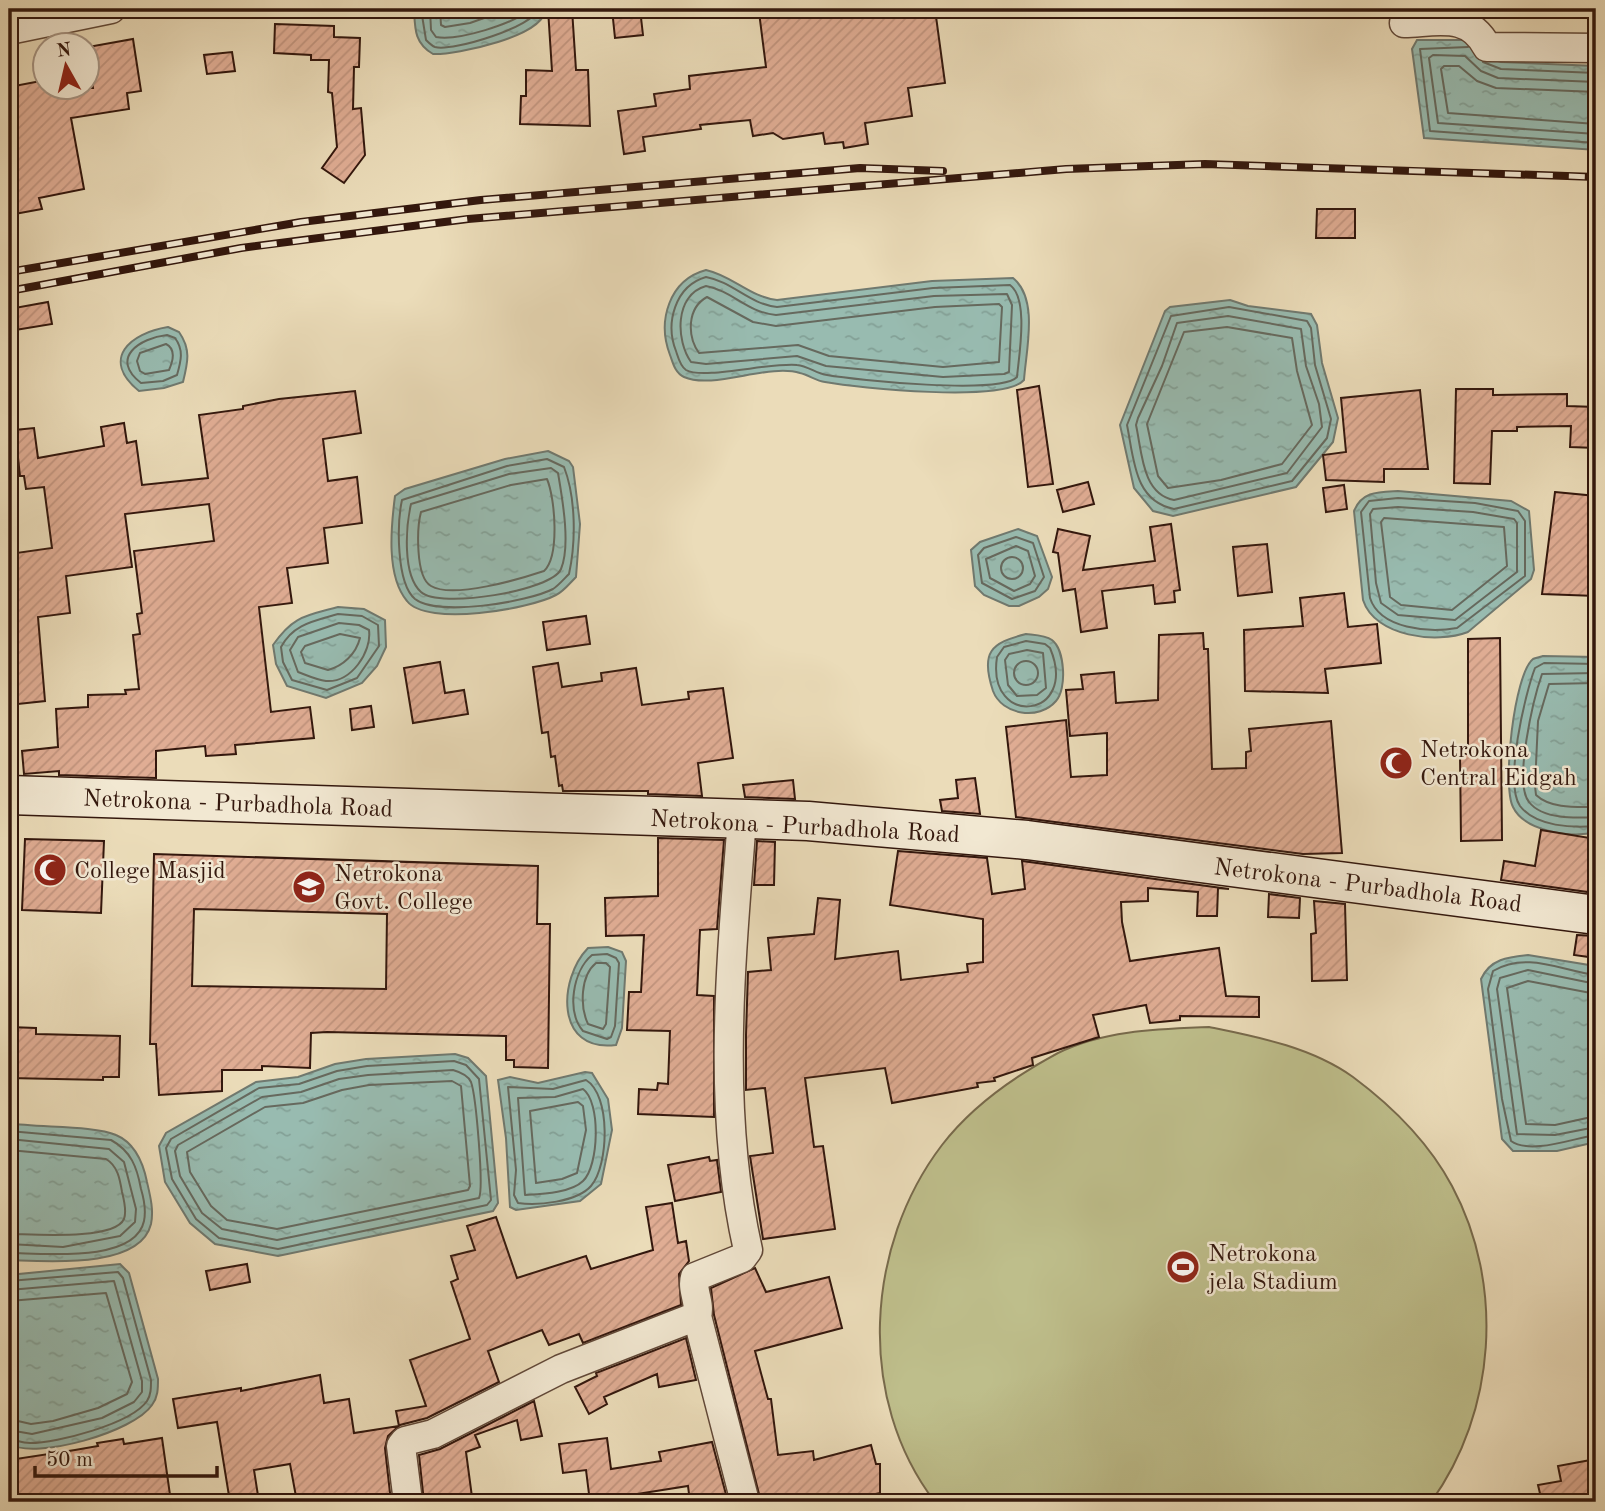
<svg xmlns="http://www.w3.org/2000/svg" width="1605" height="1511" font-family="'Old Standard TT',serif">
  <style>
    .green { fill: #bebe8b; stroke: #786a4c; stroke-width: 2 }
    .water { fill: url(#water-ripples); stroke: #70796f; stroke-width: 2 }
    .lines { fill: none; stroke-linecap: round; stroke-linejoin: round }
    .shore { stroke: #66695e; stroke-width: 2 }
    .building { fill: url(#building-hatch); stroke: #33170d; stroke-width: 2; fill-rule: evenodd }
    .minor-casing { stroke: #614838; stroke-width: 31 }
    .secondary-casing { stroke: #33170d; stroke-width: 41 }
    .minor { stroke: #f2e8d2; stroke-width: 28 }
    .secondary { stroke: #f2e8d2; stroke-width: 38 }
    .rail-casing { stroke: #33170d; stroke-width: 8 }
    .rail { stroke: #f2e8d2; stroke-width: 5; stroke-dasharray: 16; stroke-linecap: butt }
    .labels { text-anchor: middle; stroke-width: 5; stroke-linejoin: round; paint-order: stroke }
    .poi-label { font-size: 24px; fill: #33170d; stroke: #f2e8d2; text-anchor: start }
    .street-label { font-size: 24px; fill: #33170d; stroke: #f2e8d2 }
  </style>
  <defs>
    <pattern id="water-ripples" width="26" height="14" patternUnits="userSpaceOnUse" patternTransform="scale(1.75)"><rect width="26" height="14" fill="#98bbb0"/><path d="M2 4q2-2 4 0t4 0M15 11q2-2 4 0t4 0" fill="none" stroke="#83a096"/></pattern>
    <pattern id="building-hatch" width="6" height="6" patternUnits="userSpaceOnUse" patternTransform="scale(1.75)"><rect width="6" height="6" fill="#e0ad94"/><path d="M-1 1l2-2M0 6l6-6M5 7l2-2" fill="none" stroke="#c1947e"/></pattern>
  </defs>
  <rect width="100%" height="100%" fill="#ebdcb9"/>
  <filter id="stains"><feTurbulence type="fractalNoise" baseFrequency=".00286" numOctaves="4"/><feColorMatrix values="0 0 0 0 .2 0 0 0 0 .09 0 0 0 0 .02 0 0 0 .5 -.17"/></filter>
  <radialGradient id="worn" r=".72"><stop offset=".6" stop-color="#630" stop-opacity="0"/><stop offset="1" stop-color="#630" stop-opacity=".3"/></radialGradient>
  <path class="green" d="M 1209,1027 C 1258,1037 1311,1047 1353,1077 C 1392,1106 1429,1143 1452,1186 C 1505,1285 1496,1412 1431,1502 L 935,1502 C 856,1399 865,1246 942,1145 C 972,1106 1015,1076 1058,1053 C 1104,1030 1159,1029 1209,1027 Z"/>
  <path class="water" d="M 414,9 L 545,9 C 546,36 456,55 433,54 C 414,43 415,28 414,9 Z
    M 1417,40 L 1469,40 L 1489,58 L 1501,62 L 1596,66 L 1596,150 L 1424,138 L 1412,49 Z
    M 706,270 C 733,276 750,297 777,300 L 932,281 L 1013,278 C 1039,299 1026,350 1024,380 C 1004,403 858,388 825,382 C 816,381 809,375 800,373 C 769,363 713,390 684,377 C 675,373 673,363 670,355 C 657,321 669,280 706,270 Z
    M 1230,300 L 1248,306 L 1311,314 L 1317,325 L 1322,363 L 1338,418 L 1333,442 L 1296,487 L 1173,516 L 1153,511 L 1134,488 L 1120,425 L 1165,311 L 1170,307 Z
    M 168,327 L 179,332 C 191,349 188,362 183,382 L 164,388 L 139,391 C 100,359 130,333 168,327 Z
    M 548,451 L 569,461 L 573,467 L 580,524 L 576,577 C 570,583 563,592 556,595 C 530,609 427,627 407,601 C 386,576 391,527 395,496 L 405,489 L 505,459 Z
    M 1398,491 L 1511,501 L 1529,511 L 1534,570 L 1531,579 L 1468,632 C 1437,644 1375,637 1363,600 L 1354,511 C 1362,491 1379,492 1398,491 Z
    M 1018,529 L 1037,536 L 1052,577 L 1048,589 L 1039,597 L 1019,606 L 1009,606 L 984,595 L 975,586 L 971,550 L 980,542 Z
    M 338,607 L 364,609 L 385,620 L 386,647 L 377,666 L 362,683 L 326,698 L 287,686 L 276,664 L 273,645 C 293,616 305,616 338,607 Z
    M 1026,634 C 1034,635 1045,635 1052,640 C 1065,650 1067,689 1056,701 C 1039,721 1002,715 993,691 C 980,652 991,643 1026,634 Z
    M 1543,656 L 1596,657 L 1596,832 C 1572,838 1525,832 1513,807 C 1502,786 1514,674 1533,659 C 1535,658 1540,657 1543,656 Z
    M 608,947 L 622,952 L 626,961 L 622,1028 L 616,1045 C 555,1053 558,979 588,948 Z
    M 1528,955 L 1589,965 L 1596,970 L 1596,1142 L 1557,1151 L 1513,1151 L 1502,1139 L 1481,979 C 1490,959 1508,957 1528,955 Z
    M 455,1054 L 468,1058 L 486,1076 L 498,1203 L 493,1211 L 278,1256 L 215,1244 L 190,1223 L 165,1182 L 159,1146 L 166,1133 L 256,1082 L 298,1077 L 335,1064 L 366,1059 Z
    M 585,1072 L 592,1073 L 608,1099 L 612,1130 L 601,1184 L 580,1201 L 516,1210 L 510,1207 L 506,1138 L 498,1080 L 510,1077 L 538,1083 Z
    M 9,1123 C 36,1128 94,1125 116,1135 C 135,1143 143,1162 147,1182 C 150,1195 154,1210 151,1224 C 140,1270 44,1261 9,1260 Z
    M 120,1264 L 129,1273 L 158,1379 C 158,1389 158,1397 152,1405 C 134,1432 36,1460 9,1444 L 9,1275 Z"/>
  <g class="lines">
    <path class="shore" d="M 421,9 L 426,40 C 428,42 432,46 435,47 C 453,52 535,26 538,9
      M 430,9 L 431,30 L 436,37 C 458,41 514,24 530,9
      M 440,9 L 441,25 L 445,27 L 470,23 L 510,9
      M 1468,47 L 1420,49 L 1430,131 L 1596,143
      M 1483,62 L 1501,69 L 1596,73
      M 1596,82 L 1498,78 L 1481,71 L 1465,56 L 1433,55 L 1429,58 L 1438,123 L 1596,134
      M 1596,92 L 1496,88 L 1477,81 L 1459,66 L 1444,66 L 1441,69 L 1448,113 L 1596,124
      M 706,277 C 733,282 749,304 777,307 L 933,288 L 1010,285 C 1029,299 1019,355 1017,377 C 1000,395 856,380 827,375 C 817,374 808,366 797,365 C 772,362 703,380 686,370 C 680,366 678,357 676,351 C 665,323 675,286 706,277 Z
      M 706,286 C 733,291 746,312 776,315 L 934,296 L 1007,294 L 1012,305 L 1009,372 L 1004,374 L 943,377 L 826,366 L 797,356 L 706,364 L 691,362 C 676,341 674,295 706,286 Z
      M 707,297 L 753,322 L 776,326 L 935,307 L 999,304 L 1002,307 L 999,362 L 943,367 L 829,356 L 798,345 L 699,353 C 687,336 687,308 707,297 Z
      M 1229,307 L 1307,321 L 1311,328 L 1315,365 L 1331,419 L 1327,438 L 1292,481 L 1174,509 C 1134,501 1134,459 1127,425 L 1171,316 Z
      M 1228,316 L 1301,329 L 1306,366 L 1319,404 L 1322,427 L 1287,473 L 1174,500 C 1142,494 1142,452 1136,425 L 1138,418 L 1162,366 L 1177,323 Z
      M 1227,327 L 1292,338 L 1297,371 L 1312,425 L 1282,464 L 1221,480 L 1168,488 L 1158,476 L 1147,424 L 1184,332 Z
      M 167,335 L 175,338 C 184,350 181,361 177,375 L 163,381 L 141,383 C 109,358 140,338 167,335 Z
      M 166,344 C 176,349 173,361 169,370 L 145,374 L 140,371 L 137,361 L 140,353 Z
      M 547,459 L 564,467 C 576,498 576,542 569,574 C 564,579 558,586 553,589 C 528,602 438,617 415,599 C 396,583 397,523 402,500 L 507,466 Z
      M 551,468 L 558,473 C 562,497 571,545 561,569 C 552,591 439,609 421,592 C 402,575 406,526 411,504 L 509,474 Z
      M 547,479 C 555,498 560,556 544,571 C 520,579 453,599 431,586 C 415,577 417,527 421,512 L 511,485 Z
      M 1398,498 L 1475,503 L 1518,511 L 1525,521 L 1525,576 L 1457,628 C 1429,633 1380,629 1370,598 L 1361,512 L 1369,501 Z
      M 1398,507 L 1473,512 L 1514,519 L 1517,523 L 1517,572 L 1455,620 L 1398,615 L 1381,603 L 1376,583 L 1370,514 L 1373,509 Z
      M 1384,518 L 1504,527 L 1507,566 L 1452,610 L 1401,605 L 1390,597 L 1381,522 Z
      M 1016,537 L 1033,543 L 1044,577 L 1035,591 L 1012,599 L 982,583 L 978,555 L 984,548 Z
      M 1016,546 L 1028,551 L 1035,576 L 1030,584 L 1014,591 L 990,578 L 986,559 Z
      M1001 568a11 11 0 1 1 22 0a11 11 0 1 1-22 0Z
      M 338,614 L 362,616 L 378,625 L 379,646 L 357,678 L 327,690 L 292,680 L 283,662 L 281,647 C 293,624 314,621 338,614 Z
      M 339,623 L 359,625 L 369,630 C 372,652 351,683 326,681 C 317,680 306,675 298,672 L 290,650 L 298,637 Z
      M 340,634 L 360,638 C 356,654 343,666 328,670 L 305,663 L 301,652 L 305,646 Z
      M 1026,641 L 1045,644 L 1050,648 C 1080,719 986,729 997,657 L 1004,647 Z
      M 1027,650 L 1043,653 L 1046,688 L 1037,695 L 1017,696 L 1008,685 L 1005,660 L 1009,654 Z
      M1014 673a12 12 0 1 1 24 0a12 12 0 1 1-24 0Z
      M 1596,664 L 1544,663 L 1535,668 C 1525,694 1504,783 1520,806 C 1536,827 1573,828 1596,826
      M 1596,673 L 1542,674 C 1534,697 1513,783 1529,802 C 1543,820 1577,818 1596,817
      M 1596,683 L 1549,684 L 1538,721 L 1535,786 L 1536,795 C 1551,809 1577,807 1596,807
      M 607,954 L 616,958 L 619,963 L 615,1026 L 611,1037 L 607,1039 L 583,1031 C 566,1011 573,971 592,955 Z
      M 596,963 L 606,963 L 610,967 L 606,1024 L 603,1029 L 588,1024 C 580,1007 580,976 596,963 Z
      M 1596,975 C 1562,971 1527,951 1493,971 L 1488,989 L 1502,1099 L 1511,1141 C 1531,1155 1574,1138 1596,1135
      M 1596,984 L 1528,970 L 1500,978 L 1497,989 L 1517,1134 L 1555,1135 L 1596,1127
      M 1596,994 L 1528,981 L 1507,988 L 1526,1124 L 1555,1125 L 1596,1116
      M 454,1061 L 466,1065 L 479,1079 L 491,1200 L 487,1205 L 278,1249 L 219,1238 L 196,1219 L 172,1179 L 166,1148 L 171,1139 L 259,1088 L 299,1084 L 337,1071 L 367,1066 Z
      M 453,1070 C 460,1072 468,1075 471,1082 C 476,1096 484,1188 479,1198 L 277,1240 L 222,1229 L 202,1213 L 180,1176 L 175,1151 L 178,1145 L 262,1097 L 301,1092 L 339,1079 L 368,1075 Z
      M 586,1080 C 611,1095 609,1165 591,1186 C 577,1202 537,1206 518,1203 L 514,1195 L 516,1170 L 508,1087 L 553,1089 Z
      M 452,1081 L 461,1086 L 470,1186 L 468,1190 L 277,1229 L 227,1220 L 211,1206 L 190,1172 L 187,1152 L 265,1107 L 303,1103 L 342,1090 L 369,1085 Z
      M 583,1089 C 601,1102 599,1166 583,1181 C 571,1193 541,1194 525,1195 L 518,1098 L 555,1097 Z
      M 578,1102 L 583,1106 L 586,1130 L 577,1173 L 562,1179 L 536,1183 L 530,1111 Z
      M 9,1131 L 111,1140 C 131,1151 137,1167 141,1189 C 144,1199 146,1211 144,1221 C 135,1264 40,1253 9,1253
      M 9,1139 L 109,1149 L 124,1162 L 136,1209 L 135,1222 L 120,1236 L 63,1247 L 9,1244
      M 9,1150 L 106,1159 C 118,1166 120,1180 122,1192 C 124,1200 127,1211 124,1219 C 114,1241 30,1234 9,1234
      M 9,1281 L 118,1272 L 123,1278 L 151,1380 C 151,1388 151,1395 147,1401 C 131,1424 57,1443 30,1443 C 22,1443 16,1440 9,1439
      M 9,1290 L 114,1281 L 142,1381 L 142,1392 L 134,1402 L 102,1418 L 32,1434 L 9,1430
      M 9,1301 L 106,1293 L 132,1382 L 127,1394 L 98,1408 L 53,1421 L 31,1424 L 9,1419"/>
  </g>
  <path class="building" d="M 548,9 L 572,9 L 576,70 L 588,70 L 590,126 L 520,124 L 521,96 L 526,96 L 526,70 L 552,71 Z
    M 612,9 L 640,9 L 643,35 L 615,38 Z
    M 781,9 L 935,9 L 945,83 L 908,88 L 912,116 L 865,123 L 868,144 L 844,148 L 843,142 L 825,144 L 823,133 L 783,139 L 773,133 L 753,136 L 750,120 L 700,125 L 701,129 L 643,137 L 645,151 L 624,154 L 618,111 L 656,106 L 654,94 L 690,89 L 689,76 L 766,67 L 759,12 Z
    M 275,24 L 334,26 L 334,37 L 360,38 L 359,67 L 354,67 L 353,109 L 361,108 L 365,155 L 344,183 L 322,168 L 337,147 L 332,93 L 328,92 L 329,60 L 311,60 L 311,55 L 274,53 Z
    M 133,39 L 141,91 L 127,93 L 129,109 L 71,118 L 84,189 L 39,198 L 42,209 L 9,215 L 9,87 L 46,80 L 46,88 L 93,88 L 88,47 Z
    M 232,52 L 235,71 L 207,74 L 204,55 Z
    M 1317,209 L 1355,209 L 1355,238 L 1316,238 Z
    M 48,302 L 52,324 L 9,331 L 9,309 Z
    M 1039,386 L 1053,484 L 1028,487 L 1017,390 Z
    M 1456,389 L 1493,389 L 1493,395 L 1567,394 L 1567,406 L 1596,407 L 1596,448 L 1570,447 L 1571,426 L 1517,427 L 1517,431 L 1492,431 L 1490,484 L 1454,483 Z
    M 1420,390 L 1428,469 L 1384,469 L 1384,482 L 1326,480 L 1323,455 L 1346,452 L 1341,398 Z
    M 355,391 L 361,433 L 323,439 L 328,481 L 357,477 L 362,523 L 324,528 L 328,563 L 287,568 L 292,603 L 259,607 L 271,712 L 310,707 L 314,738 L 235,745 L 236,754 L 206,756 L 205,746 L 156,751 L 156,778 L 59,775 L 59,771 L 24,774 L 22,751 L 58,747 L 56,709 L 88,707 L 88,695 L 126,694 L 125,690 L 139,689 L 133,635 L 140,634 L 137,614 L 142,613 L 134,551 L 214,541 L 209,504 L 125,514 L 132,567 L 66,576 L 70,613 L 38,617 L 45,701 L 9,705 L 9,554 L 52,548 L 44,487 L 26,489 L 24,476 L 20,476 L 15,430 L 34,428 L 38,458 L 104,446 L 101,427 L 124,423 L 127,443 L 136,441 L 142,485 L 208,478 L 199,415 L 243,409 L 243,406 L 279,399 Z
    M 1088,482 L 1094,504 L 1063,512 L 1057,490 Z
    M 1344,485 L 1347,509 L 1326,512 L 1323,488 Z
    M 1555,492 L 1596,496 L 1596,596 L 1542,594 Z
    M 1171,524 L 1180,590 L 1174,591 L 1175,602 L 1155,604 L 1153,585 L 1102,591 L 1107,628 L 1081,632 L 1075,589 L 1063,591 L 1058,553 L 1053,552 L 1058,529 L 1090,536 L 1083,570 L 1155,561 L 1150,527 Z
    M 1267,544 L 1272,592 L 1238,596 L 1233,547 Z
    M 1344,593 L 1348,627 L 1377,624 L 1381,663 L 1325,669 L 1328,693 L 1245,691 L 1244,630 L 1303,626 L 1300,598 Z
    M 586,616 L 590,644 L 547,650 L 543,622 Z
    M 1203,633 L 1204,649 L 1208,649 L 1212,769 L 1246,768 L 1246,752 L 1251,751 L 1249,729 L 1331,721 L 1342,853 L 1303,854 L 1016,817 L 1006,727 L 1066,720 L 1071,777 L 1107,775 L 1107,733 L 1070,736 L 1066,690 L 1083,689 L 1081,675 L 1114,672 L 1116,703 L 1158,700 L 1159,635 Z
    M 1500,638 L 1502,840 L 1461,841 L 1460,754 L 1468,754 L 1468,639 Z
    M 440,662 L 445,693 L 464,690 L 468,714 L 413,723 L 404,668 Z
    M 558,663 L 562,687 L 602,681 L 601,673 L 636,668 L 642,705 L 689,699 L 688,692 L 723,688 L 733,758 L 698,763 L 702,796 L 648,794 L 648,791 L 563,791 L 562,785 L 559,786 L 555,756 L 551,757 L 548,732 L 542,733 L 533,667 Z
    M 371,706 L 374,727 L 352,730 L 350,709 Z
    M 975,778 L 980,814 L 942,811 L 940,800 L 958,798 L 956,780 Z
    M 793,780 L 795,799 L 745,797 L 743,785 Z
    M 1541,830 L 1596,839 L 1595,893 L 1501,880 L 1504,861 L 1535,866 Z
    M 658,838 L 724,840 L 717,929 L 700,930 L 697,995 L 714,996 L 714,1117 L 638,1114 L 639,1089 L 657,1090 L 658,1083 L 668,1084 L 670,1031 L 627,1030 L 629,992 L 641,992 L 644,935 L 606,936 L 605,898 L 658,896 Z
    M 25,839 L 104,841 L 101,913 L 22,910 Z
    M 757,841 L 775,842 L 774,885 L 754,885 Z
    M 898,851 L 987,858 L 992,894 L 1025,889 L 1022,861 L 1229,889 L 1218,888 L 1217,916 L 1197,916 L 1198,892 L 1148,888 L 1148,901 L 1121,902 L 1122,922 L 1130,961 L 1219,948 L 1226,996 L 1259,997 L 1259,1017 L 1180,1016 L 1180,1020 L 1150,1023 L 1146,1005 L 1093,1015 L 1099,1037 L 1032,1058 L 1033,1065 L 994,1078 L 995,1081 L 977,1083 L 978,1087 L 892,1103 L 885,1068 L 805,1078 L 814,1147 L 823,1146 L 835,1229 L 763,1239 L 750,1156 L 773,1153 L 765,1088 L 746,1090 L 746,1035 L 748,972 L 771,970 L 768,938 L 814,934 L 818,898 L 840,900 L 835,959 L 898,951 L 901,980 L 968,972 L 967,964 L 983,962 L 983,919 L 890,905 Z
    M 154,854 L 538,866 L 537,924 L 550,924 L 548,1068 L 514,1067 L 514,1060 L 506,1060 L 506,1036 L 327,1032 L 311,1033 L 310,1068 L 262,1066 L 262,1070 L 222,1070 L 222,1091 L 159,1095 L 156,1044 L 150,1044 ZM 194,909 L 387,914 L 386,989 L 192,986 Z
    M 1269,894 L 1300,898 L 1299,918 L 1268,917 Z
    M 1314,901 L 1345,904 L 1347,980 L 1312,981 L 1311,934 L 1316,933 Z
    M 1577,935 L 1596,936 L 1596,958 L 1574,955 Z
    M 9,1027 L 36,1028 L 36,1034 L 120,1036 L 119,1077 L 103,1077 L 103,1080 L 9,1078 Z
    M 709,1157 L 710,1161 L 717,1160 L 721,1192 L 675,1201 L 668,1165 Z
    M 672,1203 L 678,1243 L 686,1241 L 689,1261 L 679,1274 L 681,1305 L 583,1343 L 579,1334 L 549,1345 L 542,1330 L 488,1351 L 499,1382 L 427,1418 L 400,1425 L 388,1436 L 385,1448 L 391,1502 L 297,1502 L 290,1464 L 254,1470 L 259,1502 L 230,1502 L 217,1422 L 178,1428 L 173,1399 L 241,1388 L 241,1391 L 320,1375 L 324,1403 L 349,1399 L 354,1433 L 399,1426 L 396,1411 L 426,1406 L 410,1360 L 470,1339 L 451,1282 L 458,1279 L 451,1256 L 475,1250 L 467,1226 L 496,1217 L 517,1278 L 586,1256 L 591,1269 L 653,1250 L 646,1207 Z
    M 247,1264 L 250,1282 L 210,1290 L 206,1271 Z
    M 755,1268 L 766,1292 L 829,1277 L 842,1328 L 755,1351 L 768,1399 L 771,1399 L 778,1455 L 813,1451 L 814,1460 L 871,1445 L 876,1464 L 880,1464 L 880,1493 L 840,1502 L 761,1502 L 714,1315 L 711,1288 Z
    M 686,1338 L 696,1380 L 659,1387 L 657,1374 L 604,1397 L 607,1404 L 589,1414 L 575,1387 L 597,1376 L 596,1373 Z
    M 534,1401 L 542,1436 L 521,1440 L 517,1420 L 475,1435 L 480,1447 L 466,1452 L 472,1497 L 446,1502 L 424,1502 L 419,1455 L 440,1449 Z
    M 162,1438 L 171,1502 L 9,1502 L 9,1460 L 75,1450 L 98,1446 L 97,1443 L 123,1439 L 124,1444 Z
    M 607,1438 L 611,1469 L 661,1461 L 659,1452 L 712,1442 L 728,1502 L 690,1502 L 688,1486 L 618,1497 L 619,1502 L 590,1502 L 586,1470 L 563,1473 L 559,1444 Z
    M 1596,1459 L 1596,1502 L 1542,1502 L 1538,1485 L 1561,1481 L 1558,1466 Z"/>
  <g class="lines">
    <defs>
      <path id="minor" d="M 1404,23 C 1438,22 1469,12 1487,47 L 1596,48
        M 9,30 L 111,9
        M 697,1316 C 701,1303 691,1290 695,1277 L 742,1258 L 748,1250 C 716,1109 731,962 742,819
        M 408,1502 L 401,1446 L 405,1441 L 433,1434 L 561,1369 L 697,1316 L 745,1502"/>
      <path id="secondary" d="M 9,795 L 808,821 L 1027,840 L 1596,915"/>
    </defs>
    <use href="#minor" class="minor-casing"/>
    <use href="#secondary" class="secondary-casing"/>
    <use href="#minor" class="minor"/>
    <use href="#secondary" class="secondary"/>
    <defs>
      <path id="rail" d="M 9,272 L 301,222 L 481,200 L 860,168 L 943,171
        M 9,291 L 241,248 L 468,219 L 1066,169 L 1205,164 L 1596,177"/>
    </defs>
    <use href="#rail" class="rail-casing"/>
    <use href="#rail" class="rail"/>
  </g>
  <defs>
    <symbol id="mosque-disc" viewBox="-11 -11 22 22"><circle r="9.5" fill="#8f2418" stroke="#f2e8d2"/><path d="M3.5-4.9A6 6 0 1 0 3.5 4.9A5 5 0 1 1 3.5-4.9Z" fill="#fff"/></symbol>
    <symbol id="university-disc" viewBox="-11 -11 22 22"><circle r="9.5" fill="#8f2418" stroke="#f2e8d2"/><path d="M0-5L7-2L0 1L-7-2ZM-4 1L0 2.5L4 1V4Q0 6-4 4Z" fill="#fff"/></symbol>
    <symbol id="stadium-disc" viewBox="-11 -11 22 22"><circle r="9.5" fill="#8f2418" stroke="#f2e8d2"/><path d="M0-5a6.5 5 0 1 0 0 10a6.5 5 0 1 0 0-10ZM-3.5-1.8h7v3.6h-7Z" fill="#fff"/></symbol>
  </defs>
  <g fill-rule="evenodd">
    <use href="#mosque-disc" x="1377" y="744" width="38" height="38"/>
    <use href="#mosque-disc" x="31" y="851" width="38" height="38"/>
    <use href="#university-disc" x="290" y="868" width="38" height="38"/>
    <use href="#stadium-disc" x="1164" y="1248" width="38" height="38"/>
  </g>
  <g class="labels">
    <g class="poi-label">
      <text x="1420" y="757">Netrokona<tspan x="1420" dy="28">Central Eidgah</tspan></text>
      <text x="74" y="878">College Masjid</text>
      <text x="334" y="881">Netrokona<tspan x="334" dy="28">Govt. College</tspan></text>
      <text x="1208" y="1261">Netrokona<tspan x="1208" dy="28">jela Stadium</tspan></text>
    </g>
    <g class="street-label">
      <text transform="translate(238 803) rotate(2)" y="8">Netrokona - Purbadhola Road</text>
      <text transform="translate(805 826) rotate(3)" y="8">Netrokona - Purbadhola Road</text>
      <text transform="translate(1368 885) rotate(7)" y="8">Netrokona - Purbadhola Road</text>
    </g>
  </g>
  <rect width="1605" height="1511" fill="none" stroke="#ebdcb9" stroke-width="35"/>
  <rect x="10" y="10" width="1584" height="1490" fill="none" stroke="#33170d" stroke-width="3.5"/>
  <rect x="18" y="18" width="1570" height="1476" fill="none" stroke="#33170d" stroke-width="2"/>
  <g transform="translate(66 66) rotate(352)"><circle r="33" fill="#f2e8d2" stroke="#a69483" stroke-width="2"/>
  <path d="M0-5L12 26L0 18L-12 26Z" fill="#8f2418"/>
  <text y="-10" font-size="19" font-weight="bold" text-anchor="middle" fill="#33170d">N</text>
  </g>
  <path d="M35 1466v10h182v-10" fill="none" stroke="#33170d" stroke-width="3.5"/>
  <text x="46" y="1466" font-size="21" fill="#33170d" stroke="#f2e8d2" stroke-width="5" paint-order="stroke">50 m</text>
  <rect width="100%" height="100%" filter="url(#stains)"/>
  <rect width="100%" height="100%" fill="url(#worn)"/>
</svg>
